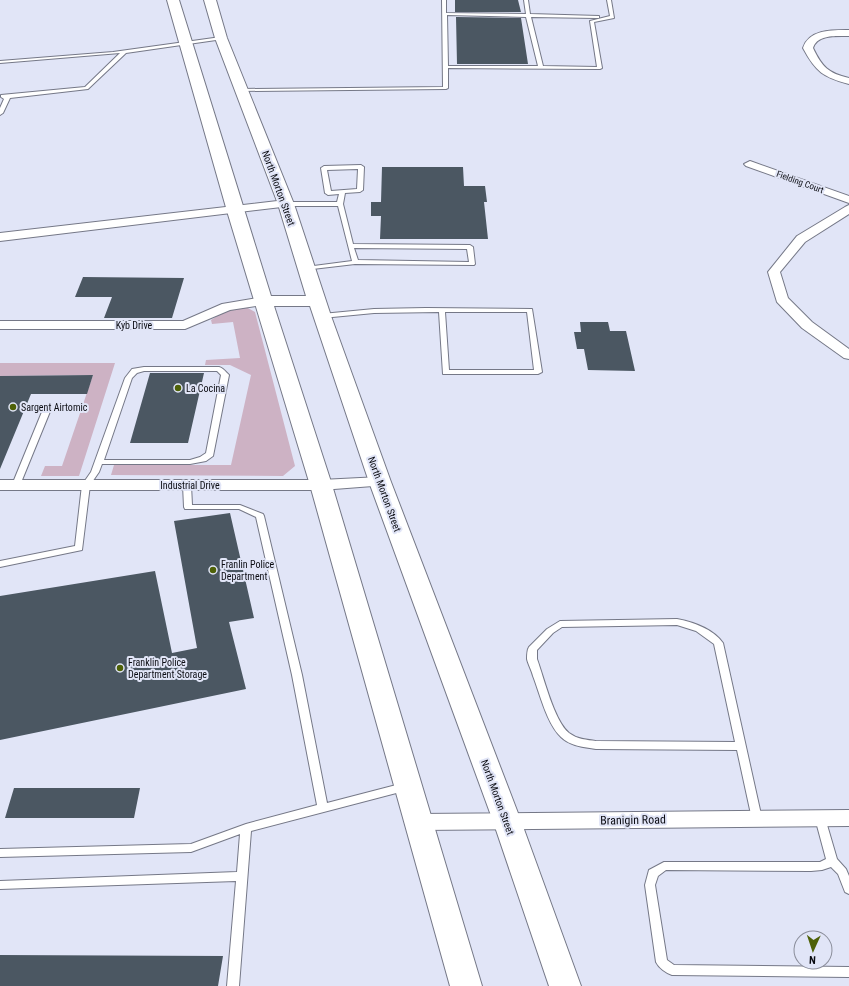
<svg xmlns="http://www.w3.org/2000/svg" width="849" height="986" font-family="'Roboto Condensed',sans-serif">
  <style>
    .green { fill: #cdb2c4 }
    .building { fill: #4b5762 }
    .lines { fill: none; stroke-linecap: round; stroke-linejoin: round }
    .service-casing { stroke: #757887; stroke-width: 2 }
    .minor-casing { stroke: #757887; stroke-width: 2 }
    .primary-casing { stroke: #757887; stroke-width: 2 }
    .service { fill: #fff; fill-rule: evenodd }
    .minor { fill: #fff; fill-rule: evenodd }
    .primary { fill: #fff; fill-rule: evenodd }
    .poi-dot { fill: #4e6107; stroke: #e1e5f7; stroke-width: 1.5 }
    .labels { text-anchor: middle; stroke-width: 4; stroke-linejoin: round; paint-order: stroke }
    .far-street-label { font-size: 9px; fill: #0b0c12; stroke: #e1e5f7 }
    .street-label { font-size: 10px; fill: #0b0c12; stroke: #e1e5f7 }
    .poi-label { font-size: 10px; fill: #0b0c12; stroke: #e1e5f7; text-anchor: start }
    .near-street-label { font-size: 12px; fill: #0b0c12; stroke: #e1e5f7 }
  </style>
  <rect width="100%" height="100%" fill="#e1e5f7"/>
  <path class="green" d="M 246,307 L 255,312 L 295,466 L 283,476 L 111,475 L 114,465 L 231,465 L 251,375 L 230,365 L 205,365 L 206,360 L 240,358 L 233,322 L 212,324 L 211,320 L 230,308 Z
    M 0,363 L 115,363 L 79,476 L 41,476 L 45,466 L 62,466 L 93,375 L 0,376 Z"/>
  <path class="building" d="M 455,0 L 518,0 L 521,12 L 455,12 Z
    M 456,17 L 521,18 L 528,64 L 457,64 Z
    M 382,167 L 463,167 L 464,186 L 485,186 L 487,202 L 484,202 L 488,239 L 380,239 L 381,216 L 371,216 L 371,202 L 381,202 Z
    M 83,277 L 184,278 L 172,318 L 104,318 L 112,297 L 75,297 Z
    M 580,322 L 608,322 L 610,331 L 626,331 L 635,371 L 588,370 L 584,349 L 577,349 L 574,332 L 581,332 Z
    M 150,373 L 204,373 L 188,443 L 130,443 Z
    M 93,375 L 87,394 L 31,394 L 0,469 L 0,376 Z
    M 230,513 L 254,618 L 229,622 L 246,689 L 0,740 L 0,596 L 155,571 L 172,653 L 197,648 L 174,521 Z
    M 14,788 L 140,788 L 134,818 L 5,818 Z
    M 0,955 L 223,956 L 218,986 L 0,986 Z"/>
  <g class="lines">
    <defs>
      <path id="service" d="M 442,0 L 446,0 L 446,13 L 526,14 L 524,0 L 528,0 L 530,14 L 599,16 L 599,18 L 597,18 L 531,17 L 543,66 L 597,67 L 590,21 L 610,16 L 607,0 L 611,0 L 614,18 L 594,22 L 602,68 L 600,69 L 448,68 L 448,88 L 446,89 L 242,91 L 240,90 L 242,89 L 443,87 ZM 447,15 L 526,17 L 538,66 L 448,66 Z
        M 221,37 L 223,38 L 223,39 L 126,53 L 88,89 L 10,98 L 3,113 L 0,115 L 0,108 L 4,99 L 1,97 L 1,95 L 85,87 L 120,53 L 0,63 L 0,61 L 113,52 Z
        M 361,165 L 364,167 L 363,190 L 360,192 L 345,193 L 343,204 L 353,244 L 470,245 L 473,247 L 475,264 L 474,265 L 355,264 L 304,270 L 303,269 L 306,267 L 352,261 L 338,206 L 286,206 L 283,204 L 286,202 L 337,202 L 339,194 L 328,195 L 325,193 L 321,168 L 324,166 ZM 358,169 L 357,189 L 331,191 L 327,170 ZM 354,248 L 467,249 L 469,262 L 358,260 Z
        M 426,308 L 532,309 L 542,372 L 538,374 L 443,374 L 439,312 L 374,313 L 322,318 L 319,316 L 322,314 L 374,309 ZM 445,312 L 527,312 L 534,370 L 449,370 Z
        M 144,367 L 219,367 C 223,368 226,372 229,375 L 213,456 L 206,461 L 190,464 L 102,464 L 99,472 L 90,485 L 82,550 L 0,567 L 0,561 L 75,546 L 82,485 L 91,472 L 125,378 L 132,369 ZM 144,371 L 217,371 L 221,375 L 206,453 L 200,457 L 190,460 L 104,460 L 132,378 L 137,373 Z
        M 44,407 L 47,407 L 51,409 L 20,485 L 16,487 L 13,487 L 12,485 Z
        M 184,483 L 187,483 L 191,485 L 192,505 L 240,505 L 263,514 L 264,516 L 302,675 L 327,803 L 404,783 L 408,784 L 409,787 L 408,790 L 404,791 L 251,831 L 239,986 L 227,986 L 236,881 L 0,889 L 0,881 L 237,872 L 240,834 L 191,852 L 0,857 L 0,849 L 191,844 L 246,824 L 317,805 L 292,675 L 256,517 L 239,509 L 185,509 L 184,507 L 183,485 Z
        M 677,619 C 693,622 713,629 723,643 L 762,819 L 761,822 L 757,823 L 753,822 L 752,819 L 737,750 L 596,749 C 584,747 570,746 561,737 C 547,724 540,694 533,676 C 532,671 528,664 527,659 C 527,655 527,650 529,647 L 547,629 L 560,621 ZM 677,625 L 696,631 L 714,644 L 735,742 L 596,741 C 587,740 577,739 569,733 C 554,721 544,678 537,659 L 537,650 L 553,633 L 562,627 Z
        M 820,814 L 824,815 L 825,818 L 837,859 L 846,869 L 849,876 L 849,894 L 845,892 L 838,874 L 831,867 L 822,870 L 811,871 L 666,870 L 658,876 L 655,885 L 667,960 L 674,965 L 849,967 L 849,977 L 672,975 C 666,973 659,968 656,962 L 645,885 L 649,870 L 664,862 L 820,862 L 826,859 L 815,818 L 816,815 Z"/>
      <path id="minor" d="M 849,30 L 849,36 C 837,36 817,34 813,48 C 822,67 828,73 849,78 L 849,84 C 823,77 816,72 803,48 C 809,29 833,30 849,30 Z
        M 750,161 L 849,196 L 849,203 L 746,166 L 744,164 Z
        M 286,200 L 290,202 L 292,204 L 290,206 L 0,241 L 0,233 Z
        M 849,205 L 849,214 L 805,242 L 780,272 L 788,298 L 812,322 L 849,349 L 849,359 L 844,358 L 802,328 L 777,302 L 768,272 L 797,236 L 845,207 Z
        M 264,297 L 269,298 L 271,301 L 269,304 L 230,310 L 185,329 L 0,329 L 0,321 L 183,321 L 222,304 Z
        M 380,477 L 386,479 L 388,482 L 386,485 L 321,490 L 0,490 L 0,480 L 321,480 Z
        M 849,810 L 849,826 L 418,830 L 411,828 L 408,822 L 411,816 L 418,814 Z"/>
      <path id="primary" d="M 167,0 L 179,0 L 271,296 L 306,296 L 278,204 L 215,38 L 204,0 L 216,0 L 227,38 L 294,204 L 331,316 L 391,482 L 521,821 L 581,986 L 549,986 L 493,821 L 369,482 L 310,306 L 274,306 L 332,485 L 482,986 L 450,986 L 310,485 L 227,211 Z"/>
    </defs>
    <use href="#service" class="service-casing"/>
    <use href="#minor" class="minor-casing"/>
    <use href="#primary" class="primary-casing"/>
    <use href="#service" class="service"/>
    <use href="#minor" class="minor"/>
    <use href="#primary" class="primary"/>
  </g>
  <g class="poi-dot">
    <circle cx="178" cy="388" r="4"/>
    <circle cx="13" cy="407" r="4"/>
    <circle cx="213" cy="570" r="4"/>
    <circle cx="120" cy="668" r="4"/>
  </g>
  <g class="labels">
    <g class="far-street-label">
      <text transform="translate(800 182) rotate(20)" y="3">Fielding Court</text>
    </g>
    <g class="street-label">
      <text transform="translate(279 188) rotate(70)" y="4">North Morton Street</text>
      <text x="134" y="329">Kyb Drive</text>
      <text x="190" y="489">Industrial Drive</text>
      <text transform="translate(385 494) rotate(70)" y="4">North Morton Street</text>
      <text transform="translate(498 797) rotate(70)" y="4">North Morton Street</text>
    </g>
    <g class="poi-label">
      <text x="186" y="392">La Cocina</text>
      <text x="21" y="411">Sargent Airtomic</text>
      <text x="221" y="568">Franlin Police<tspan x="221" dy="12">Department</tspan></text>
      <text x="128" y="666">Franklin Police<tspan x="128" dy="12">Department Storage</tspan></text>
    </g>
    <g class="near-street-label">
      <text transform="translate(633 820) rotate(-1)" y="4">Branigin Road</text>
    </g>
  </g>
  <g transform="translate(813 950) rotate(183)"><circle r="19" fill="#e1e5f7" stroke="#8b8e9b"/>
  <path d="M0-3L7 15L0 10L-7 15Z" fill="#4e6107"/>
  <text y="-6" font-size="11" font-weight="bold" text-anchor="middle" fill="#0b0c12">N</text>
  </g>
</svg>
